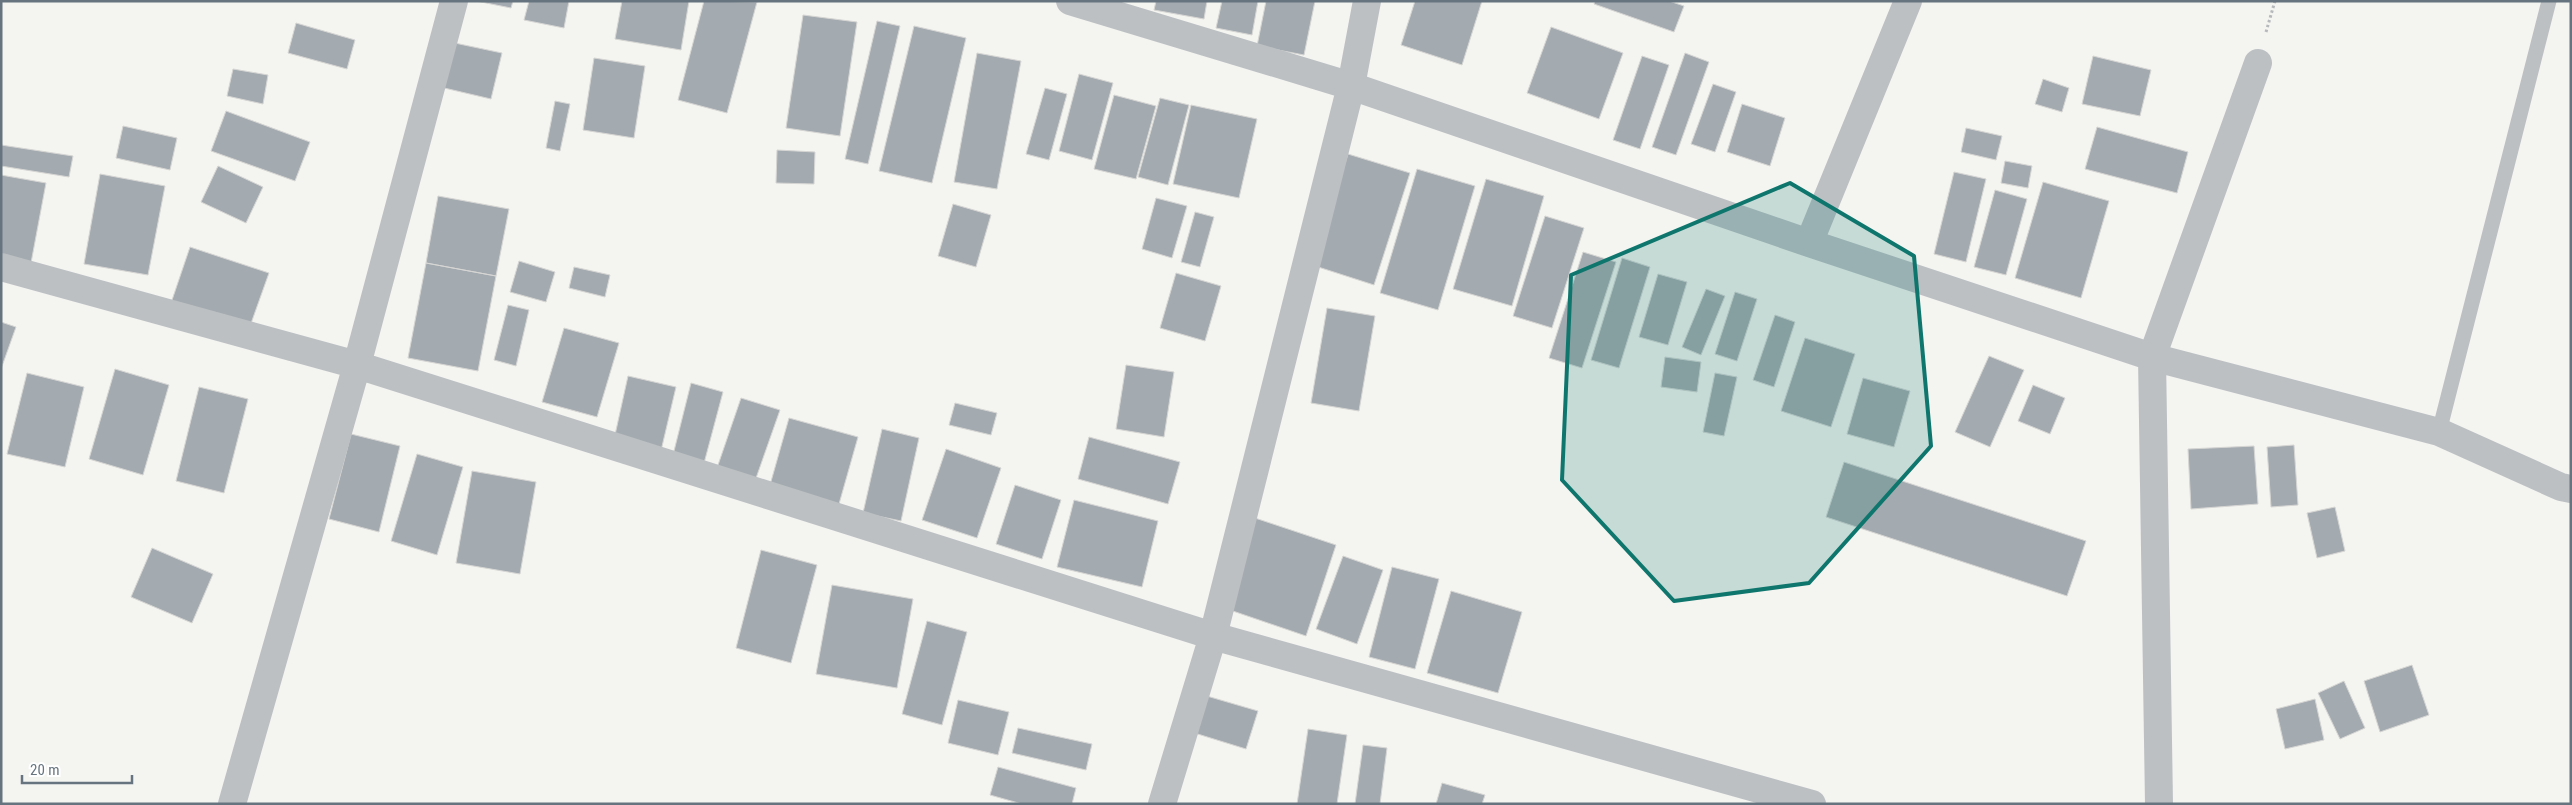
<svg xmlns="http://www.w3.org/2000/svg" width="2572" height="805" font-family="'Roboto Condensed',sans-serif">
  <style>
    .building { fill: #a4abb0; stroke: #d6d6d4 }
    .lines { fill: none; stroke-linecap: round; stroke-linejoin: round }
    .path { stroke: #b6b9bb; stroke-width: 3; stroke-dasharray: 2.5 2.5; stroke-linecap: butt }
    .service { stroke: #bcc0c3; stroke-width: 15 }
    .minor { stroke: #bcc0c3; stroke-width: 28 }
    .marked { fill: #0f766e; fill-opacity: 0.2; stroke: #0f766e; stroke-width: 4; stroke-linejoin: round }
  </style>
  <rect width="100%" height="100%" fill="#f4f4f1"/>
  <path class="building" d="M 476,1 L 513,1 L 511,8 Z
    M 529,1 L 569,1 L 564,28 L 524,20 Z
    M 622,1 L 689,1 L 681,50 L 615,39 Z
    M 704,1 L 757,2 L 727,113 L 678,100 Z
    M 1156,1 L 1207,1 L 1204,19 L 1154,10 Z
    M 1222,1 L 1258,1 L 1252,35 L 1216,28 Z
    M 1266,1 L 1315,1 L 1304,55 L 1257,46 Z
    M 1415,1 L 1482,1 L 1462,65 L 1401,45 Z
    M 1595,1 L 1669,1 L 1684,6 L 1674,32 L 1594,4 Z
    M 803,15 L 857,22 L 840,136 L 786,128 Z
    M 877,21 L 900,26 L 868,164 L 845,159 Z
    M 296,23 L 355,40 L 347,69 L 288,53 Z
    M 914,26 L 966,38 L 932,183 L 879,171 Z
    M 1551,27 L 1623,53 L 1599,119 L 1527,93 Z
    M 450,42 L 502,53 L 491,99 L 440,87 Z
    M 977,53 L 1021,61 L 997,189 L 954,182 Z
    M 1685,53 L 1709,62 L 1676,155 L 1652,147 Z
    M 1642,56 L 1669,65 L 1640,149 L 1613,140 Z
    M 2093,56 L 2151,70 L 2140,116 L 2082,104 Z
    M 594,58 L 645,66 L 634,138 L 583,130 Z
    M 233,69 L 268,75 L 263,104 L 227,96 Z
    M 1079,74 L 1113,83 L 1092,160 L 1059,151 Z
    M 2043,79 L 2069,88 L 2062,112 L 2035,104 Z
    M 1713,84 L 1736,92 L 1715,152 L 1691,144 Z
    M 1045,88 L 1067,94 L 1049,160 L 1026,154 Z
    M 1114,95 L 1156,106 L 1136,179 L 1094,169 Z
    M 1160,98 L 1189,105 L 1168,185 L 1138,177 Z
    M 555,101 L 570,104 L 560,151 L 546,148 Z
    M 1742,104 L 1785,118 L 1770,166 L 1727,152 Z
    M 1191,105 L 1257,119 L 1239,198 L 1173,184 Z
    M 226,111 L 310,142 L 295,181 L 211,151 Z
    M 123,126 L 177,138 L 170,170 L 116,158 Z
    M 2097,127 L 2188,152 L 2177,193 L 2085,169 Z
    M 1966,128 L 2002,136 L 1996,160 L 1961,152 Z
    M 1,145 L 73,156 L 69,177 L 1,166 Z
    M 777,150 L 815,152 L 814,184 L 776,183 Z
    M 1348,154 L 1410,173 L 1374,285 L 1312,265 Z
    M 2005,161 L 2032,166 L 2028,188 L 2001,183 Z
    M 218,166 L 263,187 L 246,223 L 201,202 Z
    M 1417,169 L 1475,186 L 1438,310 L 1380,293 Z
    M 1954,172 L 1986,179 L 1966,262 L 1934,254 Z
    M 100,174 L 165,186 L 148,275 L 84,264 Z
    M 1,175 L 46,183 L 31,263 L 1,258 Z
    M 1486,179 L 1544,196 L 1512,306 L 1453,289 Z
    M 2043,182 L 2109,201 L 2081,298 L 2015,278 Z
    M 1995,190 L 2027,199 L 2006,275 L 1974,267 Z
    M 438,196 L 509,209 L 496,276 L 426,263 Z
    M 1156,198 L 1187,206 L 1172,258 L 1142,249 Z
    M 953,204 L 991,215 L 976,267 L 938,256 Z
    M 1195,212 L 1214,217 L 1200,267 L 1181,262 Z
    M 1545,216 L 1584,228 L 1552,328 L 1513,316 Z
    M 190,247 L 269,273 L 249,329 L 171,303 Z
    M 1583,252 L 1616,262 L 1582,368 L 1549,358 Z
    M 1622,258 L 1650,267 L 1619,368 L 1591,360 Z
    M 519,261 L 555,272 L 546,302 L 510,292 Z
    M 426,263 L 496,276 L 478,371 L 408,358 Z
    M 574,267 L 610,275 L 605,297 L 569,288 Z
    M 1176,273 L 1221,286 L 1205,341 L 1160,328 Z
    M 1658,274 L 1687,282 L 1668,345 L 1639,337 Z
    M 1706,289 L 1725,296 L 1701,355 L 1682,347 Z
    M 1735,292 L 1757,299 L 1737,361 L 1715,354 Z
    M 508,305 L 529,310 L 516,366 L 494,360 Z
    M 1327,308 L 1375,316 L 1359,411 L 1311,403 Z
    M 1775,315 L 1795,322 L 1774,387 L 1753,380 Z
    M 1,322 L 16,327 L 1,369 Z
    M 564,328 L 619,343 L 597,417 L 542,402 Z
    M 1805,338 L 1855,354 L 1831,427 L 1781,411 Z
    M 1989,356 L 2024,370 L 1990,447 L 1955,432 Z
    M 1665,357 L 1701,362 L 1697,392 L 1661,387 Z
    M 1126,365 L 1174,372 L 1164,437 L 1116,429 Z
    M 115,369 L 169,385 L 143,475 L 89,459 Z
    M 27,373 L 84,387 L 65,467 L 7,454 Z
    M 1715,373 L 1737,377 L 1724,436 L 1703,432 Z
    M 628,376 L 676,387 L 660,455 L 613,444 Z
    M 1863,378 L 1910,391 L 1894,447 L 1847,434 Z
    M 691,383 L 723,392 L 703,467 L 672,459 Z
    M 2033,385 L 2065,398 L 2050,434 L 2018,421 Z
    M 199,387 L 248,399 L 224,493 L 176,481 Z
    M 741,398 L 780,410 L 755,481 L 717,468 Z
    M 955,403 L 997,413 L 991,435 L 949,425 Z
    M 789,418 L 858,437 L 839,504 L 770,485 Z
    M 882,429 L 919,438 L 901,521 L 863,513 Z
    M 351,434 L 400,446 L 379,532 L 329,519 Z
    M 1089,437 L 1180,462 L 1168,504 L 1078,479 Z
    M 2294,445 L 2298,505 L 2271,507 L 2267,447 Z
    M 2254,446 L 2258,504 L 2191,509 L 2188,449 Z
    M 946,449 L 1001,468 L 977,538 L 922,520 Z
    M 417,454 L 463,467 L 437,555 L 391,541 Z
    M 1844,462 L 2086,541 L 2067,596 L 1826,517 Z
    M 472,471 L 536,482 L 520,574 L 456,563 Z
    M 1015,485 L 1061,500 L 1042,559 L 996,544 Z
    M 1074,500 L 1158,521 L 1142,587 L 1057,567 Z
    M 2335,507 L 2345,551 L 2317,558 L 2307,513 Z
    M 1255,518 L 1336,545 L 1306,636 L 1224,608 Z
    M 152,548 L 213,574 L 192,623 L 131,597 Z
    M 761,550 L 817,565 L 791,663 L 736,648 Z
    M 1343,556 L 1383,570 L 1357,644 L 1316,629 Z
    M 1392,567 L 1439,579 L 1415,669 L 1369,657 Z
    M 832,585 L 913,599 L 897,688 L 816,674 Z
    M 1451,591 L 1522,612 L 1498,693 L 1427,673 Z
    M 927,621 L 967,632 L 942,725 L 902,714 Z
    M 2412,665 L 2429,715 L 2380,732 L 2364,681 Z
    M 2344,681 L 2365,728 L 2340,739 L 2318,693 Z
    M 1200,694 L 1258,711 L 1246,749 L 1188,731 Z
    M 2315,699 L 2324,740 L 2285,749 L 2276,709 Z
    M 958,700 L 1009,712 L 998,755 L 948,743 Z
    M 1018,728 L 1092,744 L 1086,770 L 1012,753 Z
    M 1308,729 L 1347,735 L 1337,804 L 1297,804 Z
    M 1363,745 L 1387,748 L 1380,804 L 1355,804 Z
    M 998,767 L 1076,788 L 1072,804 L 1022,804 L 990,795 Z
    M 1442,783 L 1485,795 L 1482,804 L 1436,804 Z"/>
  <g class="lines">
    <path class="path" d="M 2266,32 L 2275,1"/>
    <path class="service" d="M 2439,432 L 2549,1"/>
    <path class="minor" d="M 1070,1 L 1351,86 L 1809,243 L 2152,357 L 2439,432 L 2561,487 L 2571,489
      M 1809,243 L 1908,1
      M 1,267 L 357,365 L 1213,636 L 1812,804
      M 232,804 L 357,365 L 454,1
      M 1162,804 L 1213,636 L 1351,86 L 1367,1
      M 2159,804 L 2152,357 L 2258,63"/>
  </g>
  <path class="marked" d="M 1790,183 L 1914,256 L 1931,446 L 1809,583 L 1674,601 L 1562,480 L 1571,275 Z"/>
  <rect width="2572" height="805" fill="none" stroke="#66747f" stroke-width="5"/>
  <path d="M22 775v8h110v-8" fill="none" stroke="#66747f" stroke-width="2.5"/>
  <text x="30" y="775" font-size="15" fill="#66747f" stroke="#ffffff" stroke-width="4" paint-order="stroke">20 m</text>
</svg>
